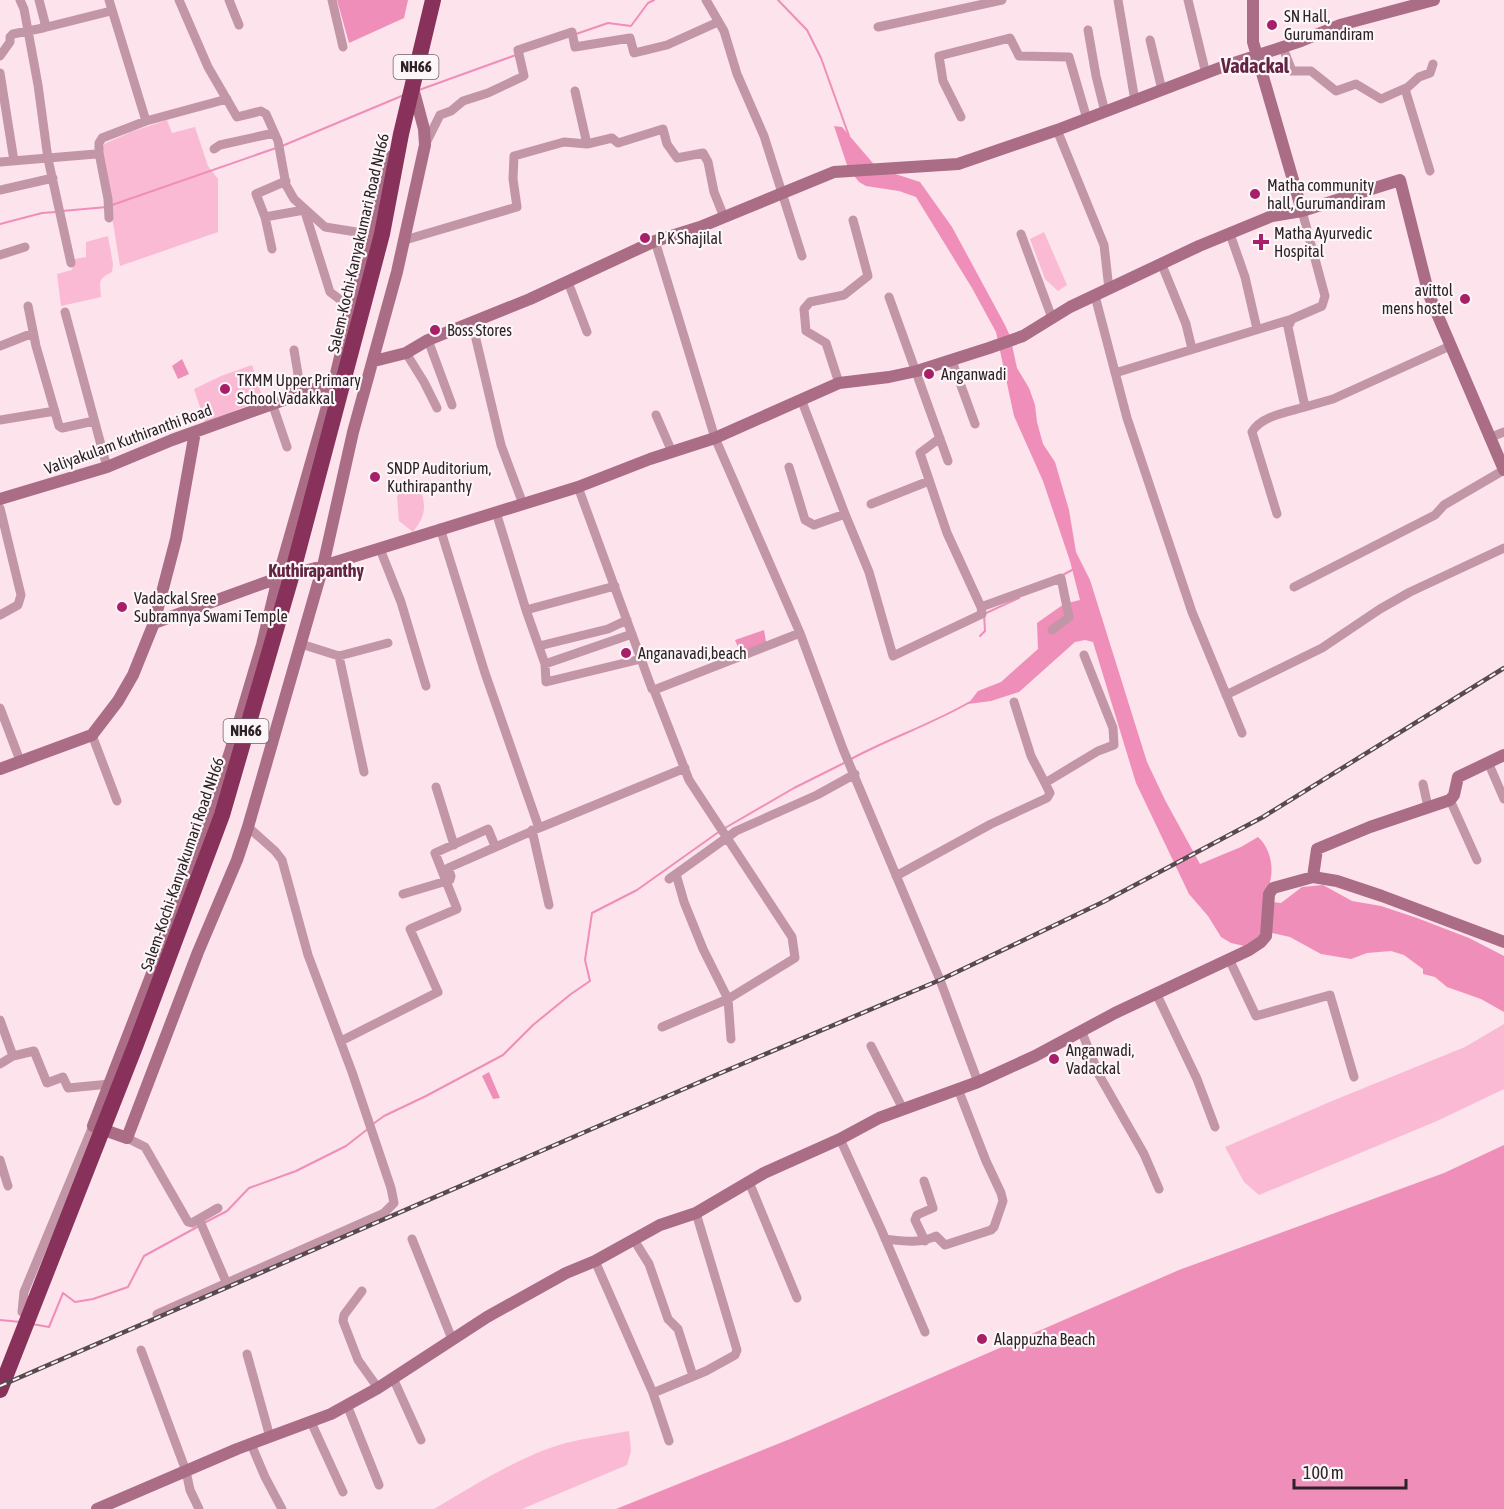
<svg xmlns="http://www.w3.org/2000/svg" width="1504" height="1509" font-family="'Asap Condensed',sans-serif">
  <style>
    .green { fill: #fabad4 }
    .water { fill: #ef8eb8 }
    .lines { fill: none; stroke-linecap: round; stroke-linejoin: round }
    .stream { stroke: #ef8eb8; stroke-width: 2 }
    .street { stroke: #c296a7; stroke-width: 9 }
    .secondary { stroke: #ab6c86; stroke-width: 12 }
    .highway { stroke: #88315b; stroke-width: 16 }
    .rail-casing { stroke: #584a50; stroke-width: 4.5 }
    .rail { stroke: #fcf6f8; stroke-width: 2; stroke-dasharray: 7; stroke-linecap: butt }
    .poi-dot { fill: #a61f68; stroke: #fcf6f8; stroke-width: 2 }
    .labels { text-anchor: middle; stroke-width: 4.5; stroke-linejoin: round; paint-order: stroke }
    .shield { fill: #fcf6f8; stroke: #6b6266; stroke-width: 1.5 }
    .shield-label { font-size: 15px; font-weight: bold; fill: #2d2227 }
    .poi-label { font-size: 16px; fill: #2d2227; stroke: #fcf6f8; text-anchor: start }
    .street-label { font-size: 16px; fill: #2d2227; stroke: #fcf6f8 }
    .neighbourhood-label { font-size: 18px; font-weight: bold; fill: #632342; stroke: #fcf6f8 }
    .quarter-label { font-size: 20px; font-weight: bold; fill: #632342; stroke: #fcf6f8 }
  </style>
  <rect width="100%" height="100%" fill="#fce3ec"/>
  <path class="green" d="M 167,120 L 172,133 L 195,127 L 208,166 L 218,179 L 218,232 L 120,266 L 102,155 L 104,144 L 131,132 Z
    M 1044,232 L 1067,285 L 1058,291 L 1045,279 L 1030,239 Z
    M 108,236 L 113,264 L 112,272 C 97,279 100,282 101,297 L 61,306 L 57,274 L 72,270 L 75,259 L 86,257 L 86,242 Z
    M 252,365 L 263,399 L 205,423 L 194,389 L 221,376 Z
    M 402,484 L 419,484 C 426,505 427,514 413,532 L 399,521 L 397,497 Z
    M 1504,1024 L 1504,1089 L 1437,1121 L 1259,1195 L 1244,1182 L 1225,1147 L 1332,1101 L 1465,1047 Z
    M 629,1431 L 631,1451 L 627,1465 L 522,1509 L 434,1509 C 474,1486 521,1455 566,1443 C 586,1438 608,1435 629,1431 Z"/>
  <path class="water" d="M 337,0 L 408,0 L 404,18 L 349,43 Z
    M 834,126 L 842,127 L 877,168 L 920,182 L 952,227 L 1005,325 L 1010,336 L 1017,368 L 1029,388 L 1035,405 L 1037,422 L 1043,444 L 1055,462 L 1069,510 L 1076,552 L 1090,580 L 1147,762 L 1165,800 L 1200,864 L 1241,847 L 1258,837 C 1270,848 1274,866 1270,882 C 1269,889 1264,895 1263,901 L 1281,903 L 1302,887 L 1323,885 L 1352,901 L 1381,906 L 1417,918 L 1469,938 L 1504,956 L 1504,1012 L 1481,999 L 1447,987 L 1435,977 L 1423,974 L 1423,969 L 1404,955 L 1391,951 L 1367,953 L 1351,959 L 1321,954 L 1290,937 L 1263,931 L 1249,947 L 1231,943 L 1221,937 L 1208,916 L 1189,894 L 1136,783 L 1093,642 L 1085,640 L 1075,642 L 1019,692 L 991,701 L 968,704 L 978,691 L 1001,682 L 1038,649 L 1037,623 L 1064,604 L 1080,600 L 1070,561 L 1043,481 L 1014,416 L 996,332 L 972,288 L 916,197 L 899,191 L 866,186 L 859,182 L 848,168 Z
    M 182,359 L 189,374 L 178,379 L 172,366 Z
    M 764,630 L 767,647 L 744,661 L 735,640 Z
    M 489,1072 L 500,1098 L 493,1099 L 482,1076 Z
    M 1504,1145 L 1504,1509 L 616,1509 L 790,1439 L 1179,1270 L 1444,1173 Z"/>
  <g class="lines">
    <path class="stream" d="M 778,0 L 807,30 L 821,58 L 849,136
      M 576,34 L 608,23 L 631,26 L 648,3 L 654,0
      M 419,90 L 516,55
      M 282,146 L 404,95
      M 112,205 L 276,148
      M 62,211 L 107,207
      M 0,224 L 42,213 L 56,212
      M 1061,576 L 1072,570
      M 980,636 L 985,631 L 984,614 L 1019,598
      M 851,759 C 890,738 932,724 970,702
      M 725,828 L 794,788 L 846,762
      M 373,1124 L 384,1116 L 426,1096 L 503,1055 L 533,1025 L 571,994 L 590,981 L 585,960 L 592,913 L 637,890 L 720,831
      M 204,1223 L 227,1211 L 249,1188 L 296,1171 L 346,1146 L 369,1128
      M 0,1320 L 21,1322
      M 32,1324 L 49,1327 L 63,1293 L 75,1302 L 93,1299 L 128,1287 L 144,1256 L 199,1226"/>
    <path class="street" d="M 20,0 L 24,9 L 38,85 L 48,159 L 71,263
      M 109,0 L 146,121
      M 179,0 L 208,67 L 237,117 L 261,111 L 266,114 L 278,141 L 286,185 L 294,199 L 325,227 L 369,234
      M 229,0 L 239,25
      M 332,0 L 343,47
      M 706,0 L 724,31 L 737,74 L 764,136 L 802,256
      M 1118,0 L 1135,101
      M 1188,0 L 1206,74
      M 878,27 L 1002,0
      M 43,28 L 111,11
      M 1088,30 L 1096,76 L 1105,112
      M 1150,40 L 1162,90
      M 1283,48 L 1292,71 L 1311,71 L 1336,91 L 1356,84 L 1381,99 L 1408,87 L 1419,77 L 1430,73 L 1433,64
      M 0,56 L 10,42 L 10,37 L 13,34 L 43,28 L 45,23 L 39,0
      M 0,73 L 14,161
      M 1405,89 L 1430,171
      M 575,91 L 587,144 L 612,138 L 618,143 L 663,129 L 667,144 L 677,158 L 703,153 L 708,162 L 714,192 L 724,217
      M 961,117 L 943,81 L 939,56 L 1010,38 L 1019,56 L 1069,57 L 1087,119
      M 1057,130 L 1104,245 L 1109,289
      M 426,143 L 440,115 L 451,111 L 463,101 L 488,93 L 524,76 L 518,50 L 572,32 L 575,47 L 630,38 L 634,53 L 667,45 L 718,22
      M 214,149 L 220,145 L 274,133
      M 99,153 L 108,199 L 109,218
      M 0,162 L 96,154 L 99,153 L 99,143 L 102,138 L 146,121 L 227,99
      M 0,190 L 53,178
      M 305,212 L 330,292 L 351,308
      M 265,217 L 256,194 L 286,181
      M 1021,234 L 1052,318
      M 1230,234 L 1245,277 L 1257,329
      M 405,240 L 517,207 L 513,179 L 514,156 L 564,142 L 587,144
      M 655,241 L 715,438 L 800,633 L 843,749 L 940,980 L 978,1082
      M 272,249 L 265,217 L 304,210
      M 0,255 L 25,247
      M 1162,265 L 1186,324 L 1192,349
      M 568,282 L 587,332
      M 1095,296 L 1127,418 L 1192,612 L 1242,733
      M 889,297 L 948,461
      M 28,306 L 36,346 L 59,426 L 62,428 L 94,421
      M 65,312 L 107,467
      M 468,324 L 475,335 L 501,445 L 523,504
      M 428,340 L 452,405
      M 0,346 L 33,333
      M 406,353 L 424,382 L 437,408
      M 952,361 L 975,424
      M 1115,373 L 1292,319
      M 839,383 L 826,343 L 806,331 L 804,309 L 810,302 L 844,295 L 868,276 L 853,220
      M 291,397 L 298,374 L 294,350
      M 801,399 L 845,514 L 869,572 L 893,656 L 982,614 L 981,607 L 1061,578 L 1069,617 L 1052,630
      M 272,403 L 287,447
      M 1305,407 L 1333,399 L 1450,346
      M 656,415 L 672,452
      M 0,420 L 55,411
      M 940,438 L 920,453 L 947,533 L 981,607
      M 1489,438 L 1504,432
      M 789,467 L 805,520 L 814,525 L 845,514
      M 578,487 L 652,689 L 654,690 L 800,633
      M 871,504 L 929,481
      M 0,508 L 21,595 L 18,605 L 0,615
      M 496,512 L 526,610
      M 1277,514 L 1252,432 C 1261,416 1288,412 1305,407 L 1288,327 L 1292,319 L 1322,306 L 1325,296 L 1302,211
      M 380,549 L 401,602 L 426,686
      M 615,586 L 526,610 L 545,664 L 546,682 L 641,659
      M 1294,587 L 1435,515 L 1444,505 L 1504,470
      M 301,644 L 339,656
      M 539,646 L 608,629 L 627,620
      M 545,664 L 632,634
      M 654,690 L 689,780 L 792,937 L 795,958 L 728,999 L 662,1027
      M 1226,695 L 1322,648 L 1380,609 L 1410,592 L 1504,548
      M 1014,702 L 1031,756 L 1045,783
      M 0,708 L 21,763
      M 92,735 L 117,801
      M 1488,762 L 1504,799
      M 364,772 L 339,656 L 388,643
      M 1423,784 L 1428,807
      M 436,787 L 454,845
      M 1450,800 L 1477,860
      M 539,828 L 685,768
      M 532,830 L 549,905
      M 676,874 L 684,902 L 703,949 L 728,999 L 731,1039
      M 896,876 L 991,824 L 1047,798 L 1050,793 L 1045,783 L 1098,751 L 1114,745 L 1113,728 L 1084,655
      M 669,879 L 736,831 L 817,795 L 855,774
      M 403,894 L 450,880 L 451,876 L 448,868 L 539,828 L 485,673 L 440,528
      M 1229,959 L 1256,1016 L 1330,995 L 1354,1077
      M 1156,993 L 1197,1079 L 1215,1127
      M 0,1020 L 13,1056 L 0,1064
      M 1081,1030 L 1099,1075 L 1144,1154 L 1159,1189
      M 341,1041 L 438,992 L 410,929 L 457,909 L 435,853 L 488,829 L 495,846
      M 871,1046 L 903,1109
      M 13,1056 L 34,1051 L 47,1083 L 63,1077 L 68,1088 L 110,1084
      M 127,1138 L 145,1147 L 188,1222 L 192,1223 L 218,1208
      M 840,1139 L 881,1229 L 925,1332
      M 0,1160 L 8,1186
      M 924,1181 L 933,1208 L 917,1215 L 915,1220 L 925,1241
      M 749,1182 L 797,1298
      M 199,1219 L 227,1284
      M 412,1239 L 452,1339
      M 885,1239 C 903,1241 919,1244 936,1236 L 945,1245 L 991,1230 L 994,1227 L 1003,1201 L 1001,1193 L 986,1161 L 958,1089
      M 634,1240 L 649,1264 L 668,1319 L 678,1329 L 693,1376
      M 595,1261 L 653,1393 L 669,1441
      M 362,1291 L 344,1315 L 343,1321 L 358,1360 L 378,1388
      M 22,1312 L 24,1292 L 93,1126
      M 157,1314 L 384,1213 L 394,1203 L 391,1188 L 352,1072 L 308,955 L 282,860 L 275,851 L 248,827
      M 141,1350 L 186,1471 L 190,1490 L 199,1509
      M 247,1354 L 270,1437
      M 393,1378 L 421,1440
      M 653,1393 L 706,1371 L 735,1355 L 737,1350 L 696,1213
      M 347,1405 L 379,1485
      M 311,1422 L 343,1492
      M 251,1444 L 265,1477 L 282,1509"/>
    <path class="secondary" d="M 1253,0 L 1253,42 L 1302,211
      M 392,156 L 383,177 L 334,382 L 278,578 L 262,645 L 231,749 L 185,888 L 93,1126 L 127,1138 L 198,952 L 237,860 L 248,827 L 323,566 L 353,432 L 397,272 L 425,145 L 424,129 L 413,88
      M 374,361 L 406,353 L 428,340 L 530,299 L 655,241 L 700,227 L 834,172 L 958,164 L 1057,130 L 1222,67 L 1301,41 L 1340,25 L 1434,0
      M 0,499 L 107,467 L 172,440 L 334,382
      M 154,623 L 278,578 L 323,566 L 578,487 L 650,459 L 715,438 L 839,383 L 889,377 L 917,371 L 989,348 L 1023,336 L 1070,307 L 1199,246 L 1272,216 L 1302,211 L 1400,180 L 1429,295 L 1504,470
      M 0,769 L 92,735 L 118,701 L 133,675 L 154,623 L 176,539 L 195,432
      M 1313,877 L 1317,849 L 1370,827 L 1450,800 L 1454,795 L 1458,777 L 1504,755
      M 97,1509 L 237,1449 L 331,1414 L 378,1388 L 487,1317 L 566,1273 L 595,1261 L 660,1225 L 696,1213 L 764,1173 L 840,1139 L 879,1118 L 978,1082 L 1035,1056 L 1115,1013 L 1249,950 L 1261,942 L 1266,936 L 1269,894 L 1273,888 L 1313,877 L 1337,881 L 1382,896 L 1504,942"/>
    <path class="highway" d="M 0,1390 L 136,1044 L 222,815 L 292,574 L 367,291 L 382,234 L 401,134 L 433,0"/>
    <defs>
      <path id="rail" d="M 0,1386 L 716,1075 L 940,980 L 1103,902 L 1263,817 L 1504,668"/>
    </defs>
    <use href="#rail" class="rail-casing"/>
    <use href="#rail" class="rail"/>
  </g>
  <g class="poi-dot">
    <circle cx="1272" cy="25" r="6"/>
    <circle cx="1255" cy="194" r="6"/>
    <circle cx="645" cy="238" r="6"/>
    <path d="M1258 233h6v6h6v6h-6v6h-6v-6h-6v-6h6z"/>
    <circle cx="1465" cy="299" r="6"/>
    <circle cx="435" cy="330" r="6"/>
    <circle cx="929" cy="374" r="6"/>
    <circle cx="225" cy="389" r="6"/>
    <circle cx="375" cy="477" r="6"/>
    <circle cx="122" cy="607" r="6"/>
    <circle cx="626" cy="653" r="6"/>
    <circle cx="1054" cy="1059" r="6"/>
    <circle cx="982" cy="1339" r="6"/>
  </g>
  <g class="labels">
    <g class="shield">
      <rect x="393.5" y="55" width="45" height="24" rx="4.5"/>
      <rect x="223.5" y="719" width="45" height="24" rx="4.5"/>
    </g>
    <g class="shield-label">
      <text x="416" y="72">NH66</text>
      <text x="246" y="736">NH66</text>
    </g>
    <g class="poi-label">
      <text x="1284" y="22">SN Hall,<tspan x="1284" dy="18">Gurumandiram</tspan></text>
      <text x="1267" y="191">Matha community<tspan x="1267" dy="18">hall, Gurumandiram</tspan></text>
      <text x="1274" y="239">Matha Ayurvedic<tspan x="1274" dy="18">Hospital</tspan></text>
      <text x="657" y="244">P K Shajilal</text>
      <text x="1453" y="296" text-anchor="end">avittol<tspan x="1453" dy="18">mens hostel</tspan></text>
      <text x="447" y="336">Boss Stores</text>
      <text x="941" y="380">Anganwadi</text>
      <text x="237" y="386">TKMM Upper Primary<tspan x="237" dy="18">School Vadakkal</tspan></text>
      <text x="387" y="474">SNDP Auditorium,<tspan x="387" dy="18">Kuthirapanthy</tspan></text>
      <text x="134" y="604">Vadackal Sree<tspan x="134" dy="18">Subramnya Swami Temple</tspan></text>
      <text x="638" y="659">Anganavadi,beach</text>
      <text x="1066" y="1056">Anganwadi,<tspan x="1066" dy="18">Vadackal</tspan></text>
      <text x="994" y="1345">Alappuzha Beach</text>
    </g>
    <g class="street-label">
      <text transform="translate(358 243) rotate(-77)" y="6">Salem-Kochi-Kanyakumari Road NH66</text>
      <text transform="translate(128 439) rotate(-20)" y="6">Valiyakulam Kuthiranthi Road</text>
      <text transform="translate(182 864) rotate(-71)" y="6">Salem-Kochi-Kanyakumari Road NH66</text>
    </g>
    <g class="neighbourhood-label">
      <text x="316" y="577">Kuthirapanthy</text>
    </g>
    <g class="quarter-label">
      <text x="1255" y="73">Vadackal</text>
    </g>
  </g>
  <path d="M1294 1479v9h112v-9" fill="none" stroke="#2d2227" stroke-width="3"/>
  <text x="1303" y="1479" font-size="18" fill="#2d2227" stroke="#fcf6f8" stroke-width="4.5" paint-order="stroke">100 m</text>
</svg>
